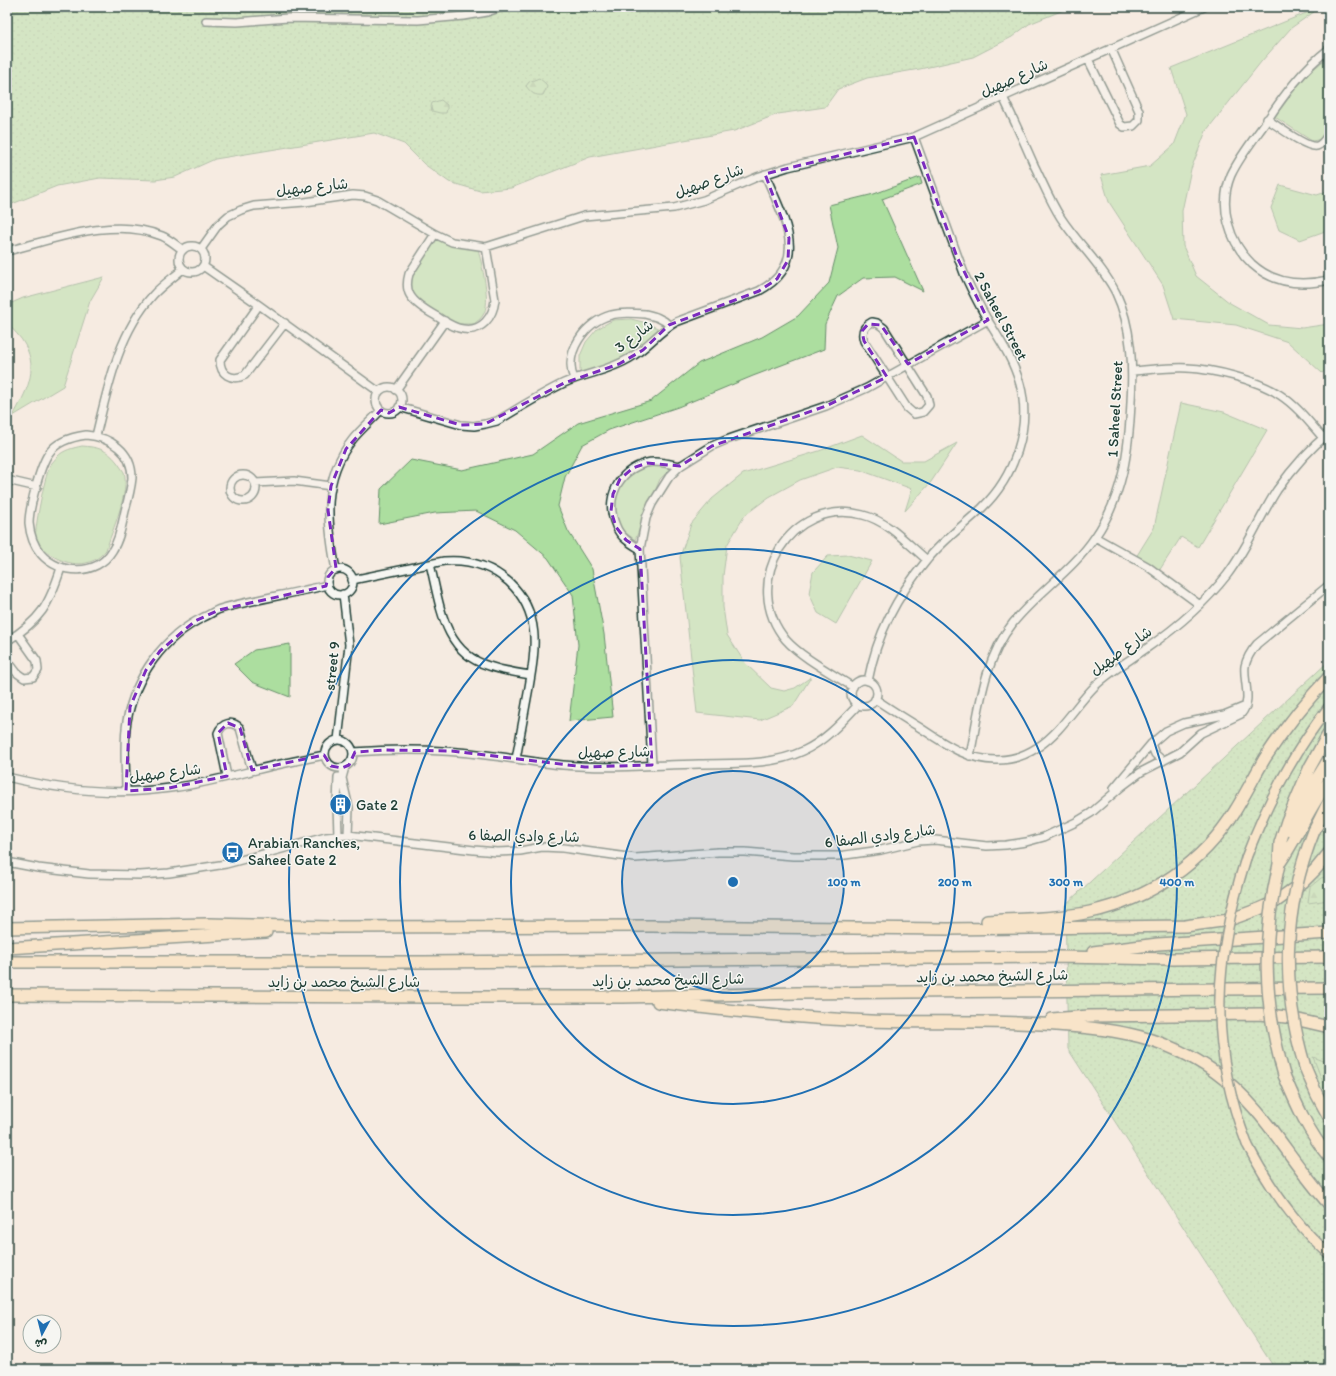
<svg xmlns="http://www.w3.org/2000/svg" width="1336" height="1376" font-family="Itim,'Playpen Sans Arabic',sans-serif">
  <style>
    .grass { fill: url(#grass-dots); stroke: #668e6a }
    .forest { fill: url(#forest-firs); stroke: #668e6a }
    .park { fill: #acde9f; stroke: #668e6a }
    .lines { fill: none; stroke-linecap: round; stroke-linejoin: round }
    .minor-casing { stroke: #1f3d34; stroke-width: 10 }
    .major-casing { stroke: #1f3d34; stroke-width: 12 }
    .highway-casing { stroke: #1f3d34; stroke-width: 14 }
    .minor { stroke: #f6f6f2; stroke-width: 7 }
    .major { stroke: #fbdcab; stroke-width: 9 }
    .highway { stroke: #fbdcab; stroke-width: 11 }
    .major-bridge-casing { stroke: #1f3d34; stroke-width: 12; stroke-linecap: butt }
    .highway-bridge-casing { stroke: #1f3d34; stroke-width: 14; stroke-linecap: butt }
    .major-bridge { stroke: #fbdcab; stroke-width: 9 }
    .highway-bridge { stroke: #fbdcab; stroke-width: 11 }
    .marked { fill: none; stroke: #7b2cbf; stroke-width: 3; stroke-dasharray: 8 5; stroke-linejoin: round }
    .ring { fill: none; stroke: #1f6fb2; stroke-width: 2 }
    .labels { text-anchor: middle; stroke-width: 3; stroke-linejoin: round; paint-order: stroke }
    .street-label { font-size: 15px; fill: #1f3d34; stroke: #f6f6f2 }
    .poi-label { font-size: 15px; fill: #1f3d34; stroke: #f6f6f2; text-anchor: start }
    .centre { fill: #1f6fb2; stroke: #f6f6f2; stroke-width: 2 }
    .ring-label { font-size: 12px; text-anchor: middle; font-weight: bold; fill: #1f6fb2; stroke: #f6f6f2; stroke-width: 3; stroke-linejoin: round; paint-order: stroke }
  </style>
  <defs>
    <pattern id="grass-dots" width="8" height="8" patternUnits="userSpaceOnUse"><rect width="8" height="8" fill="#acde9f"/><path d="M2 2h.1M6 6h.1" fill="none" stroke="#94bf8a" stroke-width="1.8" stroke-linecap="round"/></pattern>
    <pattern id="forest-firs" width="22" height="20" patternUnits="userSpaceOnUse"><rect width="22" height="20" fill="#acde9f"/><path d="M5 1l3.5 6h-7zM16 11l3.5 6h-7z" fill="#94bf8a"/></pattern>
  </defs>
  <rect width="100%" height="100%" fill="#f5ebe1"/>
  <filter id="ink" filterUnits="userSpaceOnUse"><feTurbulence type="fractalNoise" baseFrequency=".025" numOctaves="2"/><feDisplacementMap in="SourceGraphic" scale="8" xChannelSelector="R" yChannelSelector="G"/><feConvolveMatrix kernelMatrix="1 2 1 2 8 2 1 2 1" color-interpolation-filters="sRGB"/></filter>
  <g filter="url(#ink)">
    <path class="grass" d="M 7,7 L 1071,7 L 1029,24 L 1012,37 L 973,57 L 920,69 L 867,78 L 838,89 L 825,107 L 778,114 L 734,131 L 590,157 L 511,188 L 480,191 L 449,182 L 424,164 L 404,144 L 374,133 L 215,159 L 175,177 L 155,180 L 100,178 L 57,186 L 7,206 Z
      M 1329,661 L 1329,1369 L 1275,1369 L 1068,1049 L 1065,905 Z"/>
    <path class="forest" d="M 539,78 L 546,84 L 547,87 L 543,95 C 535,96 531,93 526,86 L 529,82 Z
      M 441,100 L 447,105 L 447,109 L 446,113 L 440,113 L 432,111 L 431,107 L 432,103 Z
      M 1329,876 L 1329,900 L 1308,903 L 1310,887 L 1321,878 Z
      M 1313,1057 L 1329,1063 L 1329,1083 L 1322,1080 Z"/>
    <path class="park" d="M 1321,7 L 1291,28 L 1261,62 L 1206,131 L 1191,169 L 1182,211 L 1183,246 L 1196,276 L 1230,303 L 1269,325 L 1302,328 L 1329,324 L 1329,368 L 1322,373 L 1288,342 L 1236,325 L 1174,319 L 1163,285 L 1109,202 L 1101,175 L 1150,166 L 1174,145 L 1186,114 L 1171,68 Z
      M 1329,57 L 1329,129 L 1322,139 L 1312,141 L 1275,117 C 1291,95 1306,72 1329,57 Z
      M 920,177 L 922,184 L 882,199 L 923,291 L 895,277 L 863,278 L 838,296 L 825,324 L 824,349 L 753,376 L 678,407 L 609,430 L 582,445 L 565,477 L 558,506 L 568,531 L 592,569 L 604,634 L 613,717 L 569,721 L 578,645 L 573,595 L 548,558 L 515,530 L 476,511 L 435,513 L 379,524 L 381,489 L 411,460 L 462,470 L 533,454 L 578,423 L 651,401 L 699,363 L 762,337 L 798,316 L 829,283 L 838,248 L 829,205 L 874,194 Z
      M 1280,185 L 1317,195 L 1329,191 L 1329,227 L 1328,230 L 1300,240 L 1279,230 L 1271,208 Z
      M 432,236 L 478,248 C 481,263 492,303 483,315 C 481,319 477,321 474,324 L 458,324 L 440,315 L 415,296 L 411,287 L 412,278 Z
      M 104,277 L 90,301 L 63,386 L 13,416 C 26,392 39,371 25,345 C 21,337 13,330 7,323 L 7,305 L 23,298 Z
      M 631,319 L 643,322 L 660,329 L 627,358 L 605,367 L 580,373 L 580,356 L 586,342 L 597,329 L 613,320 Z
      M 1181,403 L 1224,412 L 1267,430 L 1198,547 L 1181,537 L 1159,571 L 1136,557 L 1154,528 Z
      M 862,435 L 901,461 L 924,461 L 957,443 L 931,482 L 905,511 L 912,489 L 860,470 L 837,467 L 800,480 L 769,497 L 745,515 L 727,545 L 723,576 L 723,607 L 727,635 L 745,663 L 771,688 L 784,691 L 795,688 L 811,677 L 793,706 L 760,720 L 697,713 L 680,557 L 691,524 L 712,499 L 743,474 L 819,451 Z
      M 82,446 C 97,447 107,449 117,462 C 119,465 122,469 124,472 C 130,491 112,531 106,550 C 100,557 95,561 86,563 C 69,567 43,555 37,539 C 36,536 35,533 36,530 C 37,517 45,474 51,464 C 53,462 55,459 57,457 C 63,450 73,448 82,446 Z
      M 658,465 L 671,469 L 660,479 L 635,540 L 621,529 L 614,512 L 616,494 L 625,480 L 640,468 Z
      M 848,555 L 872,561 L 836,624 L 818,613 L 809,593 L 813,572 L 828,556 Z
      M 290,644 L 290,697 L 252,682 L 234,664 L 254,650 Z"/>
    <g class="lines">
      <defs>
        <path id="minor" d="M 206,21 L 237,22 L 288,18 L 418,20 L 464,16 L 487,12 L 502,7
          M 1329,49 C 1303,69 1284,95 1266,122 C 1254,139 1240,156 1231,175 C 1218,206 1229,242 1252,264 C 1274,284 1302,286 1329,280
          M 1088,59 L 1120,124 L 1124,127 L 1133,126 L 1139,120 L 1139,111 L 1111,48
          M 1267,119 C 1276,125 1308,149 1317,146 C 1323,144 1326,138 1329,133
          M 435,234 L 409,274 C 407,281 406,288 410,295 C 415,304 427,311 436,316 C 444,321 453,328 463,329 C 482,332 493,317 495,300 L 486,247
          M179 259a13 13 0 1 1 26 0a13 13 0 1 1-26 0Z
          M 201,249 L 218,225 L 228,216 L 241,210 L 254,206 L 305,202 L 353,195 L 365,196 L 377,200 L 435,234 L 452,242 L 486,247 L 584,216 L 674,208 L 704,200 L 757,177 L 788,167 L 914,137 L 1204,7
          M 7,251 C 56,239 113,216 162,236 C 169,239 176,245 183,250
          M 203,266 L 259,305 L 379,392
          M 259,305 L 220,360 C 220,374 231,382 245,375 L 285,323
          M 872,322 L 877,323 L 884,328 L 927,396 L 929,405 L 923,412 L 914,414 L 907,408 L 864,341 C 861,332 864,326 872,322 Z
          M 1132,371 C 1150,370 1169,367 1187,368 C 1213,369 1258,380 1280,395 C 1297,406 1310,423 1323,438
          M 574,379 C 563,353 585,322 611,315 C 621,312 634,313 645,314 C 654,316 662,318 669,325
          M376 400a13 13 0 1 1 26 0a13 13 0 1 1-26 0Z
          M 396,390 L 445,321
          M 399,407 L 461,425 L 474,426 L 485,424 L 497,421 C 519,408 541,394 564,383 C 586,373 609,371 630,358 C 647,348 659,331 676,322 L 759,291 C 813,262 782,216 765,174
          M 86,435 C 110,437 132,451 132,478 C 131,489 128,500 125,511 C 122,524 120,539 112,551 C 97,576 59,575 41,554 C 34,546 30,534 29,523 C 29,509 40,465 49,453 C 57,441 72,437 86,435 Z
          M 96,436 C 108,387 118,334 153,295 C 162,285 174,277 183,269
          M230 488a13 13 0 1 1 26 0a13 13 0 1 1-26 0Z
          M 7,480 L 37,487
          M 255,483 L 294,481 L 331,486
          M 1095,537 L 1147,566 L 1200,605
          M 640,549 C 630,543 620,537 616,526 C 604,499 618,471 646,463 C 656,460 669,464 680,466
          M 430,564 C 440,604 443,652 489,666 C 503,671 517,673 531,675
          M327 582a13 13 0 1 1 26 0a13 13 0 1 1-26 0Z
          M 336,570 C 327,523 321,479 353,439 C 361,429 372,420 381,410
          M 352,580 L 444,561 C 468,559 490,565 509,582 C 543,614 535,652 528,693 C 524,715 520,737 516,759
          M 7,641 C 41,620 49,605 61,568
          M 7,660 L 17,673 L 24,678 L 33,677 L 38,670 L 37,661 L 18,634
          M851 693a13 13 0 1 1 26 0a13 13 0 1 1-26 0Z
          M 868,681 C 877,634 896,597 927,560 C 943,540 963,526 982,508 C 1014,477 1032,428 1020,384 C 1013,359 1000,340 987,319 C 979,305 972,291 965,276 L 914,137
          M 853,687 C 833,674 801,657 786,640 C 738,583 791,496 863,515 C 888,521 908,544 927,560
          M 875,699 C 890,709 904,718 919,727 C 943,743 968,761 998,760 C 1013,760 1026,755 1038,747 C 1062,731 1075,706 1095,686 C 1110,671 1129,661 1147,648 C 1176,628 1205,603 1227,575 C 1247,549 1259,518 1277,490 C 1292,469 1309,449 1329,433
          M 338,740 L 349,645 L 343,594
          M325 754a14 14 0 1 1 28 0a14 14 0 1 1-28 0Z
          M 1151,744 L 1155,754 L 1163,761
          M 353,752 C 397,749 441,749 486,755 C 512,758 537,763 563,765 C 609,769 654,765 699,764 C 734,763 771,766 803,751 C 825,741 842,722 858,705
          M 970,756 C 979,711 983,660 1013,623 C 1038,592 1073,570 1095,537 C 1123,497 1129,450 1131,402 C 1133,366 1132,327 1116,293 C 1102,265 1078,244 1061,218 C 1050,201 1043,183 1034,165 C 1024,142 1014,120 1003,97
          M 652,765 L 640,549 L 646,518 L 652,504 L 669,477 L 680,466 L 712,446 L 726,440 L 826,406 L 867,388 L 988,320
          M 345,767 L 342,778 L 349,808 L 348,835
          M 227,776 L 218,733 C 222,723 232,720 240,728 L 252,770
          M 7,777 C 60,790 116,796 170,788 C 197,785 222,778 248,772 C 273,765 299,760 325,755
          M 338,777 L 337,805 L 338,835
          M 1114,788 L 1151,744 L 1166,731 L 1184,723 L 1224,715 L 1246,706
          M 126,791 C 126,768 123,744 127,721 C 135,677 163,637 204,617 C 209,615 214,611 220,609 C 255,599 292,594 327,585
          M 7,862 L 38,868 L 89,874 L 140,875 L 169,873 L 226,864 L 326,837 L 348,835 L 474,850 L 497,852 L 520,851 L 542,847 L 563,848 L 635,858 L 718,852 L 745,852 L 793,856 L 838,856 L 881,850 L 918,841 L 935,840 L 987,846 L 1006,845 L 1026,842 L 1044,837 L 1076,822 L 1091,813 L 1121,787 L 1141,772 L 1180,752 L 1201,733 L 1241,714 C 1253,700 1243,682 1245,666 C 1247,657 1252,650 1257,644 L 1329,585"/>
        <path id="major" d="M 1246,858 C 1267,803 1292,754 1329,707
          M 1247,1144 C 1268,1185 1294,1223 1329,1254"/>
        <path id="highway" d="M 1291,831 L 1305,798 L 1329,759
          M 1314,831 L 1329,801
          M 1279,864 L 1280,843 L 1287,821 L 1310,767 L 1329,733
          M 1279,864 C 1298,837 1309,807 1329,781
          M 987,921 C 1021,919 1057,919 1090,912 C 1150,899 1203,863 1235,811 C 1246,793 1255,775 1265,758 C 1284,729 1305,702 1329,677
          M 7,928 L 209,924 L 329,927 L 651,926 L 948,929 L 1185,926 L 1229,920 L 1259,909 L 1275,902 L 1303,882 L 1315,870 L 1329,853
          M 7,948 L 266,932
          M 1093,952 L 1158,944 L 1329,933
          M 7,962 L 424,962 L 1059,957 L 1173,959 L 1329,957
          M 7,995 L 426,997 L 623,997 L 797,993 L 1329,988
          M 658,1002 C 728,1011 799,1018 870,1021 C 932,1023 994,1020 1056,1025 C 1117,1029 1164,1036 1215,1072 C 1265,1108 1289,1160 1329,1204
          M 1052,1019 L 1089,1016 L 1260,1014 L 1286,1017 L 1329,1027
          M 1305,1067 L 1317,1095 L 1329,1117
          M 1284,1075 C 1296,1104 1309,1133 1329,1157"/>
      </defs>
      <use href="#minor" class="minor-casing"/>
      <use href="#major" class="major-casing"/>
      <use href="#highway" class="highway-casing"/>
      <use href="#minor" class="minor"/>
      <use href="#major" class="major"/>
      <use href="#highway" class="highway"/>
      <defs>
        <path id="major-bridge" d="M 1246,858 C 1214,959 1208,1044 1247,1144"/>
        <path id="highway-bridge" d="M 1279,864 C 1262,937 1263,1003 1284,1075
          M 1305,1067 C 1281,987 1282,910 1314,831"/>
      </defs>
      <use href="#major-bridge" class="major-bridge-casing"/>
      <use href="#highway-bridge" class="highway-bridge-casing"/>
      <use href="#major-bridge" class="major-bridge"/>
      <use href="#highway-bridge" class="highway-bridge"/>
    </g>
  </g>
  <path d="M0 0H1336V1376H0ZM 914,137 L 957,257 L 988,320 L 908,364 L 881,325 L 868,324 L 862,331 L 864,341 L 887,377 L 826,406 L 712,446 L 680,466 L 647,463 L 633,468 L 620,479 L 613,494 L 611,511 L 616,527 L 626,540 L 640,549 L 652,765 L 585,767 L 452,751 L 386,750 L 355,752 L 349,765 L 342,768 L 331,766 L 324,755 L 252,770 L 240,728 L 228,723 L 218,733 L 227,776 L 169,788 L 126,791 L 130,707 L 146,670 L 160,651 L 195,621 L 219,610 L 326,586 L 328,577 L 336,568 L 328,510 L 331,486 L 346,449 L 381,410 L 389,413 L 399,407 L 461,425 L 485,424 L 564,383 L 619,364 L 643,350 L 669,325 L 759,291 L 777,279 L 788,260 L 789,238 L 765,174 Z" fill="#f5ebe1" fill-opacity=".55" fill-rule="evenodd"/>
  <path class="marked" d="M 914,137 L 957,257 L 988,320 L 908,364 L 881,325 L 868,324 L 862,331 L 864,341 L 887,377 L 826,406 L 712,446 L 680,466 L 647,463 L 633,468 L 620,479 L 613,494 L 611,511 L 616,527 L 626,540 L 640,549 L 652,765 L 585,767 L 452,751 L 386,750 L 355,752 L 349,765 L 342,768 L 331,766 L 324,755 L 252,770 L 240,728 L 228,723 L 218,733 L 227,776 L 169,788 L 126,791 L 130,707 L 146,670 L 160,651 L 195,621 L 219,610 L 326,586 L 328,577 L 336,568 L 328,510 L 331,486 L 346,449 L 381,410 L 389,413 L 399,407 L 461,425 L 485,424 L 564,383 L 619,364 L 643,350 L 669,325 L 759,291 L 777,279 L 788,260 L 789,238 L 765,174 Z"/>
  <circle cx="733" cy="882" r="111" fill="#1f6fb2" fill-opacity=".12"/>
  <g class="ring">
    <circle cx="733" cy="882" r="111"/>
    <circle cx="733" cy="882" r="222"/>
    <circle cx="733" cy="882" r="333"/>
    <circle cx="733" cy="882" r="444"/>
  </g>
  <defs>
    <symbol id="building-disc" viewBox="-11 -11 22 22"><circle r="9.5" fill="#1f6fb2" stroke="#f6f6f2"/><path d="M-4-6H4V6H1V3H-1V6H-4ZM-2.5-4.3h1.7v1.8h-1.7ZM.8-4.3h1.7v1.8H.8ZM-2.5-1h1.7V.8h-1.7ZM.8-1h1.7V.8H.8Z" fill="#fff"/></symbol>
    <symbol id="bus-disc" viewBox="-11 -11 22 22"><circle r="9.5" fill="#1f6fb2" stroke="#f6f6f2"/><path d="M-5-6H5V4H4V6H2V4H-2V6H-4V4H-5ZM-3.5-4V0h7V-4ZM-3.5 1.2v1.5H-2V1.2ZM2 1.2v1.5H3.5V1.2Z" fill="#fff"/></symbol>
  </defs>
  <g fill-rule="evenodd">
    <use href="#building-disc" x="328" y="792" width="25" height="25"/>
    <use href="#bus-disc" x="220" y="840" width="25" height="25"/>
  </g>
  <g class="labels">
    <g class="street-label">
      <text transform="translate(1014 78) rotate(-24)" y="5">شارع صهيل</text>
      <text transform="translate(709 181) rotate(-20)" y="5">شارع صهيل</text>
      <text transform="translate(312 187) rotate(-6)" y="5">شارع صهيل</text>
      <text transform="translate(1001 316) rotate(62)" y="5">2 Saheel Street</text>
      <text transform="translate(634 336) rotate(-37)" y="5">3 شارع</text>
      <text transform="translate(1115 409) rotate(-87)" y="5">1 Saheel Street</text>
      <text transform="translate(1121 651) rotate(-36)" y="5">شارع صهيل</text>
      <text transform="translate(332 666) rotate(-84)" y="5">street 9</text>
      <text transform="translate(614 752) rotate(-1)" y="5">شارع صهيل</text>
      <text transform="translate(165 773) rotate(-7)" y="5">شارع صهيل</text>
      <text transform="translate(524 836) rotate(1)" y="5">شارع وادي الصفا 6</text>
      <text transform="translate(880 836) rotate(-7)" y="5">شارع وادي الصفا 6</text>
      <text transform="translate(992 976) rotate(-1)" y="5">شارع الشيخ محمد بن زايد</text>
      <text transform="translate(668 980) rotate(-1)" y="5">شارع الشيخ محمد بن زايد</text>
      <text x="344" y="987">شارع الشيخ محمد بن زايد</text>
    </g>
    <g class="poi-label">
      <text x="356" y="810">Gate 2</text>
      <text x="248" y="848">Arabian Ranches,<tspan x="248" dy="17">Saheel Gate 2</tspan></text>
    </g>
  </g>
  <circle cx="733" cy="882" r="6" class="centre"/>
  <g class="ring-label">
    <text x="844" y="886">100 m</text>
    <text x="955" y="886">200 m</text>
    <text x="1066" y="886">300 m</text>
    <text x="1177" y="886">400 m</text>
  </g>
  <rect width="1336" height="1376" fill="none" stroke="#f6f6f2" stroke-width="24"/>
  <rect x="12" y="12" width="1312" height="1352" fill="none" stroke="#1f3d34" stroke-width="1.5" filter="url(#ink)"/>
  <g transform="translate(42 1334) rotate(187)"><circle r="19" fill="#f6f6f2" stroke="#a0aca6"/>
  <path d="M0-3L7 15L0 10L-7 15Z" fill="#1f6fb2"/>
  <text y="-6" font-size="11" font-weight="bold" text-anchor="middle" fill="#1f3d34">ش</text>
  </g>
</svg>
